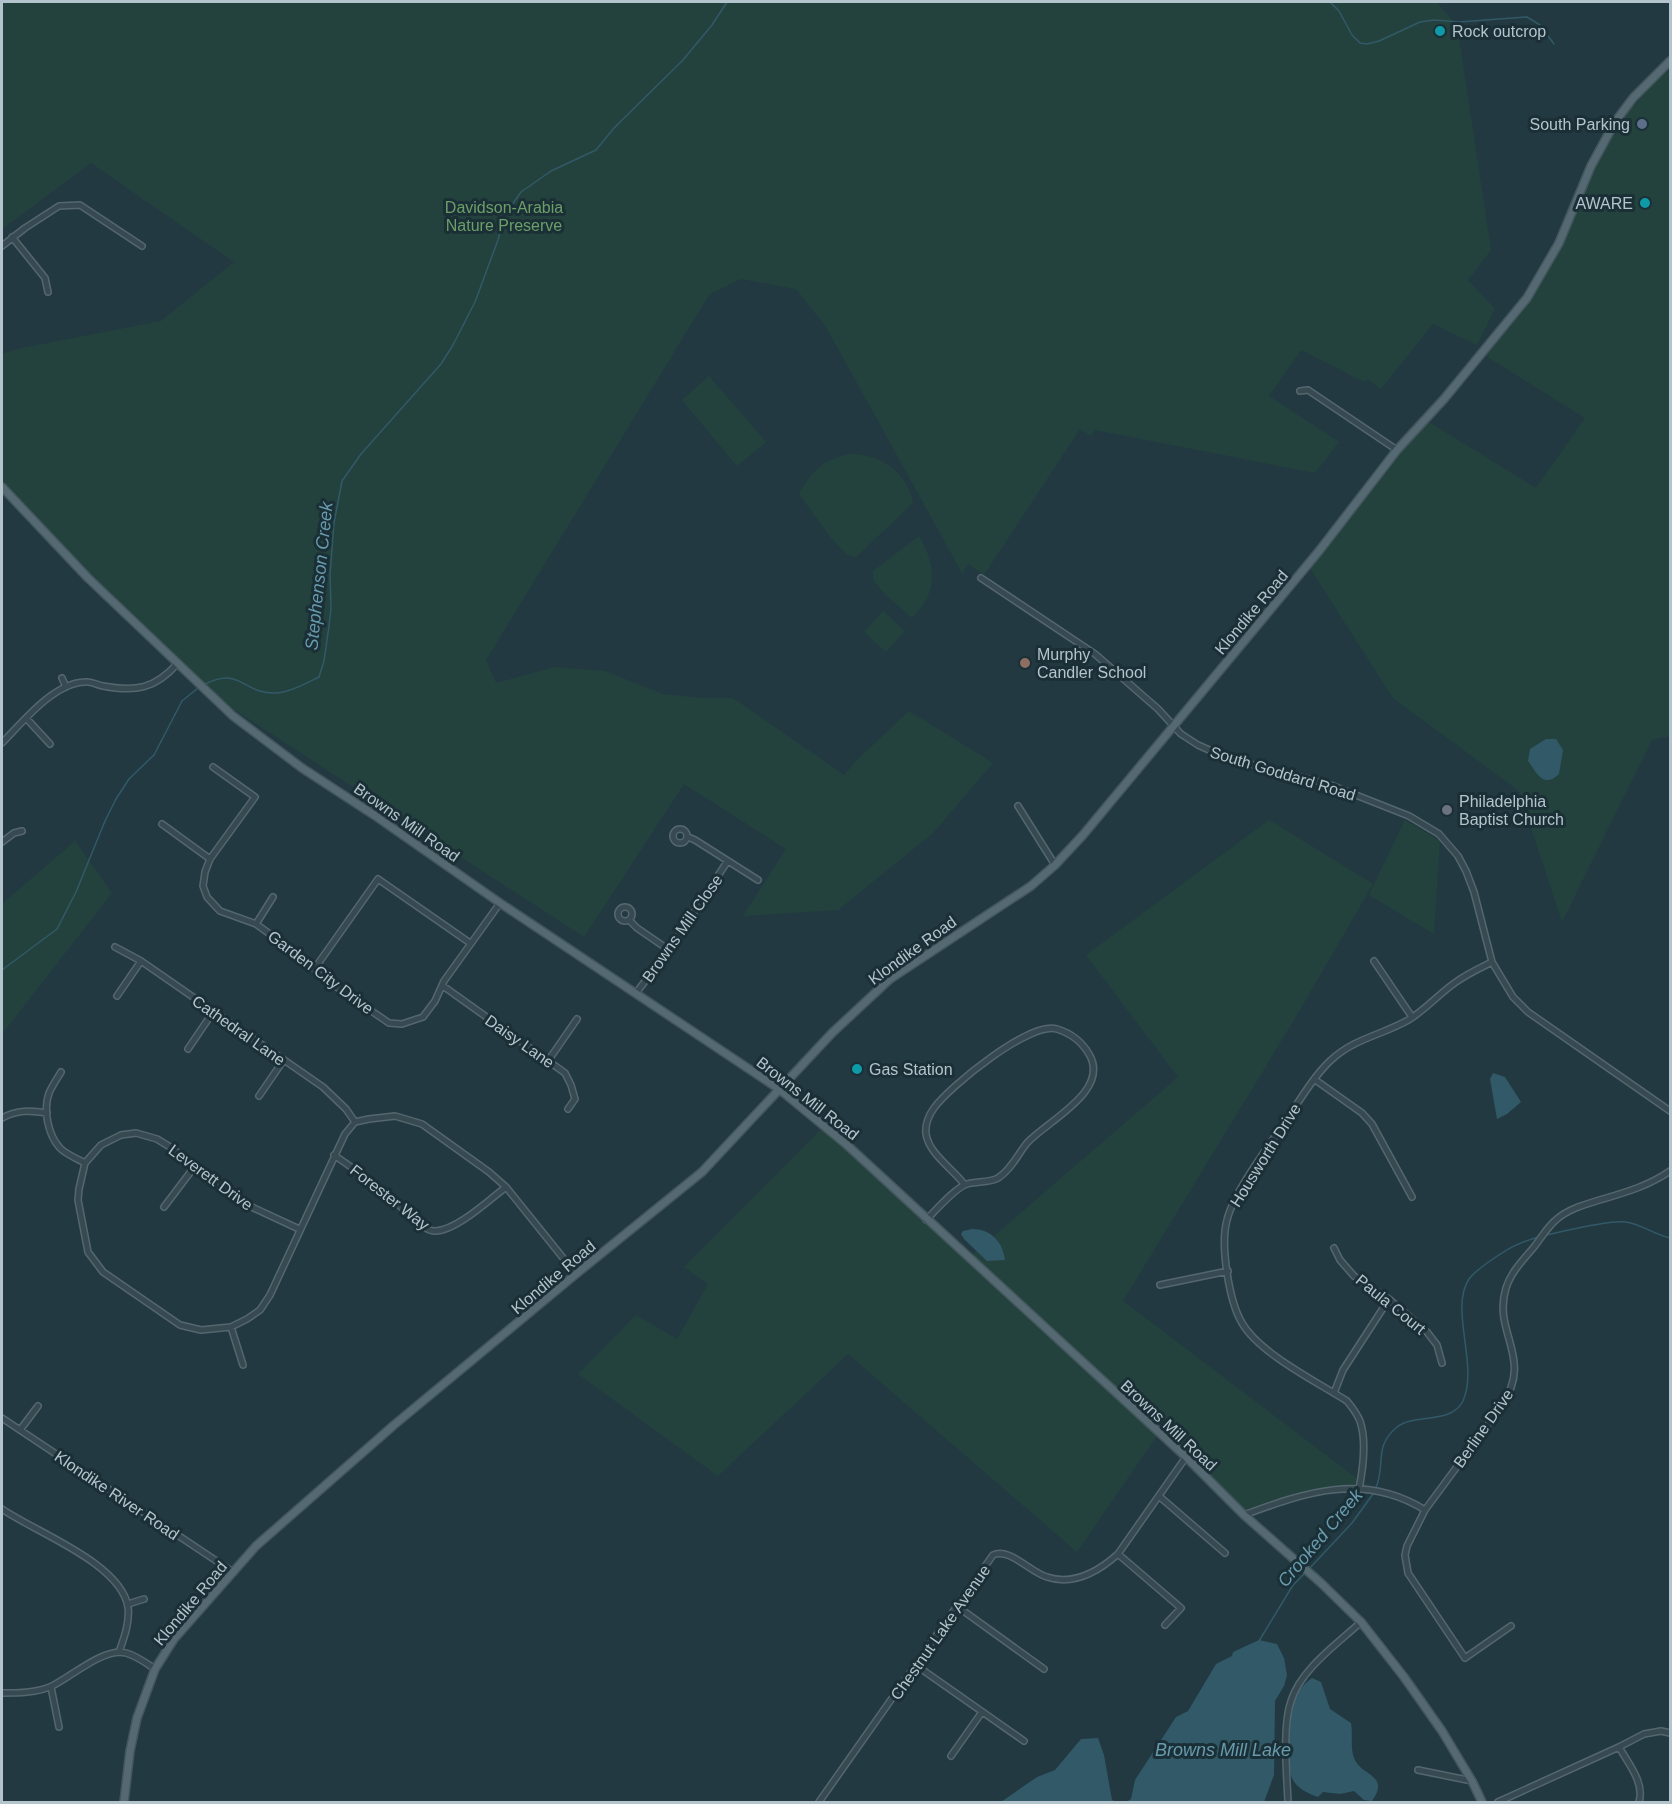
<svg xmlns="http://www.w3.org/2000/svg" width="1672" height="1804" font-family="Helvetica,sans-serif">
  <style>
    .green { fill: #24423d }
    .water { fill: #325968 }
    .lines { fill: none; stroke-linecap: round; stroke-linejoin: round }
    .stream { stroke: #325968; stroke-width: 1.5 }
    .minor-casing { stroke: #54676f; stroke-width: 8 }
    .major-casing { stroke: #43565d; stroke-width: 10 }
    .minor { stroke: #374951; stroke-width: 5 }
    .major { stroke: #546971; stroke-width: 7 }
    .culture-dot { fill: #0f9aa8; stroke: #1b2f36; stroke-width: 2 }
    .service-dot { fill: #5c6f8a; stroke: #1b2f36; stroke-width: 2 }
    .education-dot { fill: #8d6e63; stroke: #1b2f36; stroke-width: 2 }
    .worship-dot { fill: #6b7280; stroke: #1b2f36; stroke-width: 2 }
    .labels { text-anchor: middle; stroke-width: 6; stroke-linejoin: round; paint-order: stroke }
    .poi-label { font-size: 16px; fill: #b3c4cc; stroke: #1b2f36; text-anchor: start }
    .park-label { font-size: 16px; fill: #6c9f68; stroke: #1b2f36 }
    .street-label { font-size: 16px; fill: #b3c4cc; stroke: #1b2f36 }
    .water-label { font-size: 18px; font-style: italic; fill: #689bae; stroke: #1b2f36 }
  </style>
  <rect width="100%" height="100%" fill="#223941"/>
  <path class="green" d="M 2,2 L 1436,2 L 1457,25 L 1491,250 L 1468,280 L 1495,309 L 1477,345 L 1433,324 L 1381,389 L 1368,379 L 1364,382 L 1301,350 L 1269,396 L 1339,442 L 1315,473 L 1095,430 L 1091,436 L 1080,429 L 984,575 L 968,564 L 962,573 L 826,327 L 796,289 L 741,279 L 709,295 L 486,660 L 496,683 L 555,667 L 605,671 L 663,694 L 701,698 L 733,698 L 844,775 L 856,761 L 909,711 L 993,763 L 933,833 L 838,910 L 743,916 L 786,849 L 684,784 L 584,937 L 207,692 L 109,596 L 2,481 L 2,354 L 22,348 L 161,321 L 234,262 L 91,163 L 2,229 Z
    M 1670,70 L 1670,736 L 1652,740 L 1562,922 L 1519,791 L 1393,698 L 1308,565 L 1427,421 L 1536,488 L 1585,418 L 1486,356 L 1556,249 L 1593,160 L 1632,102 L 1634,107 L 1651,83 Z
    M 709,376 L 766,442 L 737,466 L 682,400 Z
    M 851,454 C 880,454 908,473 913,503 L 856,557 L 847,555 L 831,538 L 799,494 C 813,470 823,459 851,454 Z
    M 919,536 C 937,567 938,593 912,618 L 886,595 L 873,580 L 873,571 Z
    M 883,611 L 905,631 L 886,652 L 864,632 Z
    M 1269,820 L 1373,884 L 1294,1020 L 1123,1301 L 1359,1480 L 1370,1485 L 1296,1493 L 1245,1510 L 1163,1427 L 1077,1552 L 848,1354 L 718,1476 L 578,1374 L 636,1315 L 677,1339 L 708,1284 L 684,1267 L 828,1122 L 972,1255 L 1178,1077 L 1086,955 Z
    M 1405,820 L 1440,841 L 1434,934 L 1369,895 Z
    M 75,841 L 112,893 L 2,1034 L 2,904 Z"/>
  <path class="water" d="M 1546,739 L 1556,739 L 1563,750 L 1559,774 C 1543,789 1537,773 1528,761 L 1530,749 Z
    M 1493,1073 L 1505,1077 L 1521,1102 L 1507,1114 L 1497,1119 L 1490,1079 Z
    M 972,1229 C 991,1229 1003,1242 1005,1260 L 987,1261 L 964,1239 L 961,1234 L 963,1231 Z
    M 1259,1640 L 1277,1644 L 1284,1658 L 1287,1675 L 1284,1686 L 1275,1701 L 1274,1775 L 1264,1802 L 1126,1802 L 1131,1799 L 1135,1780 L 1176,1717 L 1188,1711 L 1216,1664 L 1232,1656 L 1233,1652 Z
    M 1312,1678 L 1321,1682 L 1330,1709 L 1351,1723 C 1353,1734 1350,1747 1354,1758 C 1360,1776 1391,1774 1372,1801 L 1364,1800 L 1354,1791 L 1340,1794 L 1323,1792 L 1318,1797 C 1309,1794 1296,1788 1292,1778 C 1286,1763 1288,1715 1295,1699 C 1298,1690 1305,1683 1312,1678 Z
    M 1098,1738 L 1104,1755 L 1112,1800 L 1117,1802 L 1001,1802 L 1037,1777 L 1055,1770 L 1081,1739 Z"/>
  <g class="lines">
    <path class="stream" d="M 1330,2 L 1339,11 L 1352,35 L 1360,43 L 1367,44 L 1379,41 L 1420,22 L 1434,20 L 1459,22 L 1527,17 L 1540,25 L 1554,44
      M 205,684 C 242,666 242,694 275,693 C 289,693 306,683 319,677 L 324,661 L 329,626 L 331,608 L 330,575 L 334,523 L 342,481 L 361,454 L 441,364 L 453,345 L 475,302 L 498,240 L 504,216 L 521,192 L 551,171 L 596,150 L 614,128 L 683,60 L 712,25 L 727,2
      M 2,970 L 57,929 L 76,892 L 105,821 L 116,799 L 129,779 L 154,755 L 182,701 L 198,688
      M 1546,1235 C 1566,1231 1607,1220 1626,1222 C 1641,1224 1655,1235 1670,1238
      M 1375,1490 C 1387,1465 1372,1448 1397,1427 C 1415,1413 1451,1425 1463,1401 C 1479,1365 1449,1309 1469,1279 C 1474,1272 1483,1266 1490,1261 C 1507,1249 1519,1242 1539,1237
      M 1308,1570 L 1352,1523 L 1373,1494
      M 1259,1641 L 1293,1585 L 1305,1573"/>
    <defs>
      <path id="minor" d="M 12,237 L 45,278 L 48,292
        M 2,246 L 25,228 L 59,206 L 80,205 L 142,246
        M 1300,391 L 1308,390 L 1397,450
        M 981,578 L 1095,654 L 1158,709 L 1181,734 L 1198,745 L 1227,758 L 1328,784 L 1409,816 L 1439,834 L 1458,856 L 1466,871 L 1474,892 L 1492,962 L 1513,997 L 1528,1012 L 1670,1111
        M 62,678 L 66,687
        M 26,718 L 50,744
        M 2,743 C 22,723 53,683 85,682 C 90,681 97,685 103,686 C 135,692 155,689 177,664
        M 213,767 L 255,797 L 210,859 L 205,872 L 203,886 L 207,897 L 220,911 L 256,924 L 307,961 L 322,977 L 389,1023 L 402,1024 L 423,1017 L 435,1001 L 444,981 L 500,903
        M 1018,806 L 1055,865
        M 162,824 L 210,859
        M673 836a7 7 0 1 1 14 0a7 7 0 1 1-14 0Z
        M 688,837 L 695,840 L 758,880
        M 2,842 L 14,833 L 22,831
        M618 914a7 7 0 1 1 14 0a7 7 0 1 1-14 0Z
        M 629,920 L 637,928 L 669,950
        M 256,924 L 273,897
        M 115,947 L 141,961 L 323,1087 L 346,1109 L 355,1122
        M 1374,961 L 1412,1017
        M 315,968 L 378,879 L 470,943
        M 443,986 L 565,1073 L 571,1085 L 575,1099 L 568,1109
        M 636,993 L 669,950 L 727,862
        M 117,996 L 141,961
        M 188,1049 L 213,1012
        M 548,1061 L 577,1019
        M 61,1072 C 57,1079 52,1086 49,1093 C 43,1110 48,1135 60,1148 C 67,1155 76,1158 85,1163
        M 1314,1079 L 1362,1113 L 1372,1124 L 1412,1197
        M 259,1096 L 283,1061
        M 2,1118 C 17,1110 30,1110 47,1113
        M 334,1155 C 362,1174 387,1193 411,1216 C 418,1222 426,1231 435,1231 C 456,1231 489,1200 506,1187
        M 164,1207 L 195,1166
        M 926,1220 C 935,1211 956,1187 967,1184 C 977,1181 989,1183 998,1178 C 1011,1170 1018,1154 1027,1143 C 1047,1121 1111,1091 1089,1054 C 1082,1042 1070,1033 1057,1029 C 1030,1021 950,1086 934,1108 C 929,1115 925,1125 926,1134 C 929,1154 953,1169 964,1184
        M 299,1229 L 241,1202 L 170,1147 L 157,1139 L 136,1133 L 121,1135 L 101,1145 L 85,1163 L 79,1189 L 78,1200 L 88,1252 L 103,1272 L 180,1325 L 201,1330 L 231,1327 L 247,1319 L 260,1310 L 270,1295 L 345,1134 L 355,1122 L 369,1119 L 395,1116 L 422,1124 L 489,1172 L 506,1187 L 576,1274
        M 1334,1248 L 1340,1260 L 1354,1276 L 1389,1299 L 1427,1332 L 1437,1345 L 1442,1363
        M 1160,1285 L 1228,1271
        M 231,1327 L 243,1365
        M 1334,1393 L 1343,1370 L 1389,1299
        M 2,1418 L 233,1572
        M 20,1430 L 38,1406
        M 1359,1489 C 1363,1469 1367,1442 1360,1421 C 1357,1414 1352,1407 1347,1401 C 1317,1382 1259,1353 1242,1323 C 1229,1301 1220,1245 1227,1220 C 1234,1191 1270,1145 1287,1119 C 1300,1100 1313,1077 1330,1061 C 1354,1038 1383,1035 1410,1019 C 1427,1008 1440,993 1456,982 C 1467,974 1480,968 1492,962
        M 1160,1497 L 1225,1553
        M 2,1509 C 35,1532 121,1563 128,1607 C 130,1622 124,1638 119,1652
        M 1244,1515 C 1306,1492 1364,1472 1425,1510
        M 1118,1554 L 1181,1608 L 1165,1625
        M 128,1604 L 144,1599
        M 958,1607 L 1044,1669
        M 1511,1626 L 1465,1658 L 1408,1573 L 1405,1555 L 1407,1546 L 1425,1510 L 1501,1407 C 1535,1357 1492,1334 1506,1288 C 1511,1272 1523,1260 1534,1247 C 1541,1238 1548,1226 1557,1219 C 1570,1208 1587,1204 1603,1199 C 1627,1192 1650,1185 1670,1171
        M 917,1666 L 1024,1741
        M 51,1687 L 59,1727
        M 2,1693 C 17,1693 37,1693 52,1686 C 71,1677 104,1647 126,1653 C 137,1656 146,1663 155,1669
        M 1619,1747 C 1628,1763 1645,1783 1639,1802
        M 951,1756 L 982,1712
        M 1418,1770 L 1472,1781
        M 819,1802 L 993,1555 C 1009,1547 1030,1572 1047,1577 C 1074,1586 1099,1571 1118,1554 L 1186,1457
        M 1288,1802 C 1287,1775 1282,1727 1291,1701 C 1301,1669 1337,1644 1361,1622
        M 1498,1802 L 1619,1747 L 1644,1734 L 1661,1731 L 1670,1733"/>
      <path id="major" d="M 2,487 L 88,578 L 233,716 L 302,768 L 374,815 L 500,903 L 779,1089 L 847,1145 L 1186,1457 L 1244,1515 L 1321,1583 L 1361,1622 L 1404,1677 L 1442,1731 L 1472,1781 L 1482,1802
        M 124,1802 L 130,1751 L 137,1718 L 155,1669 L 174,1639 L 256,1546 L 394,1425 L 576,1274 L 702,1172 L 832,1033 L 890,979 L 1031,886 L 1055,865 L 1083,835 L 1319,551 L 1397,450 L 1444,399 L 1527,298 L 1559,243 L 1591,166 L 1615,122 L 1633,98 L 1670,61"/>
    </defs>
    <use href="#minor" class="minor-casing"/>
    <use href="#major" class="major-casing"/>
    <use href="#minor" class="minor"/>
    <use href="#major" class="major"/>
  </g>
  <g class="culture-dot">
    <circle cx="1440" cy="31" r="6"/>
    <circle cx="1645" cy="203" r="6"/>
    <circle cx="857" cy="1069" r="6"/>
  </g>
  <circle class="service-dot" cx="1642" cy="124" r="6"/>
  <circle class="education-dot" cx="1025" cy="663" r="6"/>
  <circle class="worship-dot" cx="1447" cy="810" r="6"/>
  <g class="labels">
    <g class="poi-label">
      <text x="1452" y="37">Rock outcrop</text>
      <text x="1630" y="130" text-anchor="end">South Parking</text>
      <text x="1633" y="209" text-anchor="end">AWARE</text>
      <text x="1037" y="660">Murphy<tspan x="1037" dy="18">Candler School</tspan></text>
      <text x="1459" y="807">Philadelphia<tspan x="1459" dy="18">Baptist Church</tspan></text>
      <text x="869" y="1075">Gas Station</text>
    </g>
    <g class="park-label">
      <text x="504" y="213">Davidson-Arabia<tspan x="504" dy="18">Nature Preserve</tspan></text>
    </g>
    <g class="street-label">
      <text transform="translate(1251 612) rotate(-50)" y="6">Klondike Road</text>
      <text transform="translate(1283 773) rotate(17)" y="6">South Goddard Road</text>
      <text transform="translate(407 822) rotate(35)" y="6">Browns Mill Road</text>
      <text transform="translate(682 928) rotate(-55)" y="6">Browns Mill Close</text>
      <text transform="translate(912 950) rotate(-36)" y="6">Klondike Road</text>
      <text transform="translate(321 972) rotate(37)" y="6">Garden City Drive</text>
      <text transform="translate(239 1030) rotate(35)" y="6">Cathedral Lane</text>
      <text transform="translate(520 1041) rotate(35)" y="6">Daisy Lane</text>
      <text transform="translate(808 1098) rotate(38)" y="6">Browns Mill Road</text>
      <text transform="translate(1265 1155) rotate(-58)" y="6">Housworth Drive</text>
      <text transform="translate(211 1177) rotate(36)" y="6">Leverett Drive</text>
      <text transform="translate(390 1197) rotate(38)" y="6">Forester Way</text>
      <text transform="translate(553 1277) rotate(-40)" y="6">Klondike Road</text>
      <text transform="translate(1391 1304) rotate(39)" y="6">Paula Court</text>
      <text transform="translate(1169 1425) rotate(43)" y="6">Browns Mill Road</text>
      <text transform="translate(1483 1428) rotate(-55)" y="6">Berline Drive</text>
      <text transform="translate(117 1495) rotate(34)" y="6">Klondike River Road</text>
      <text transform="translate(190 1603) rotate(-50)" y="6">Klondike Road</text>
      <text transform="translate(940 1632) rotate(-55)" y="6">Chestnut Lake Avenue</text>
    </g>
    <g class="water-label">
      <text transform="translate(319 576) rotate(-84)" y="6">Stephenson Creek</text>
      <text transform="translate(1320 1538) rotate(-50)" y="6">Crooked Creek</text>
      <text x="1223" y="1756">Browns Mill Lake</text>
    </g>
  </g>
  <rect width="1672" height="1804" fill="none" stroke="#b3c4cc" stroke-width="6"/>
</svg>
